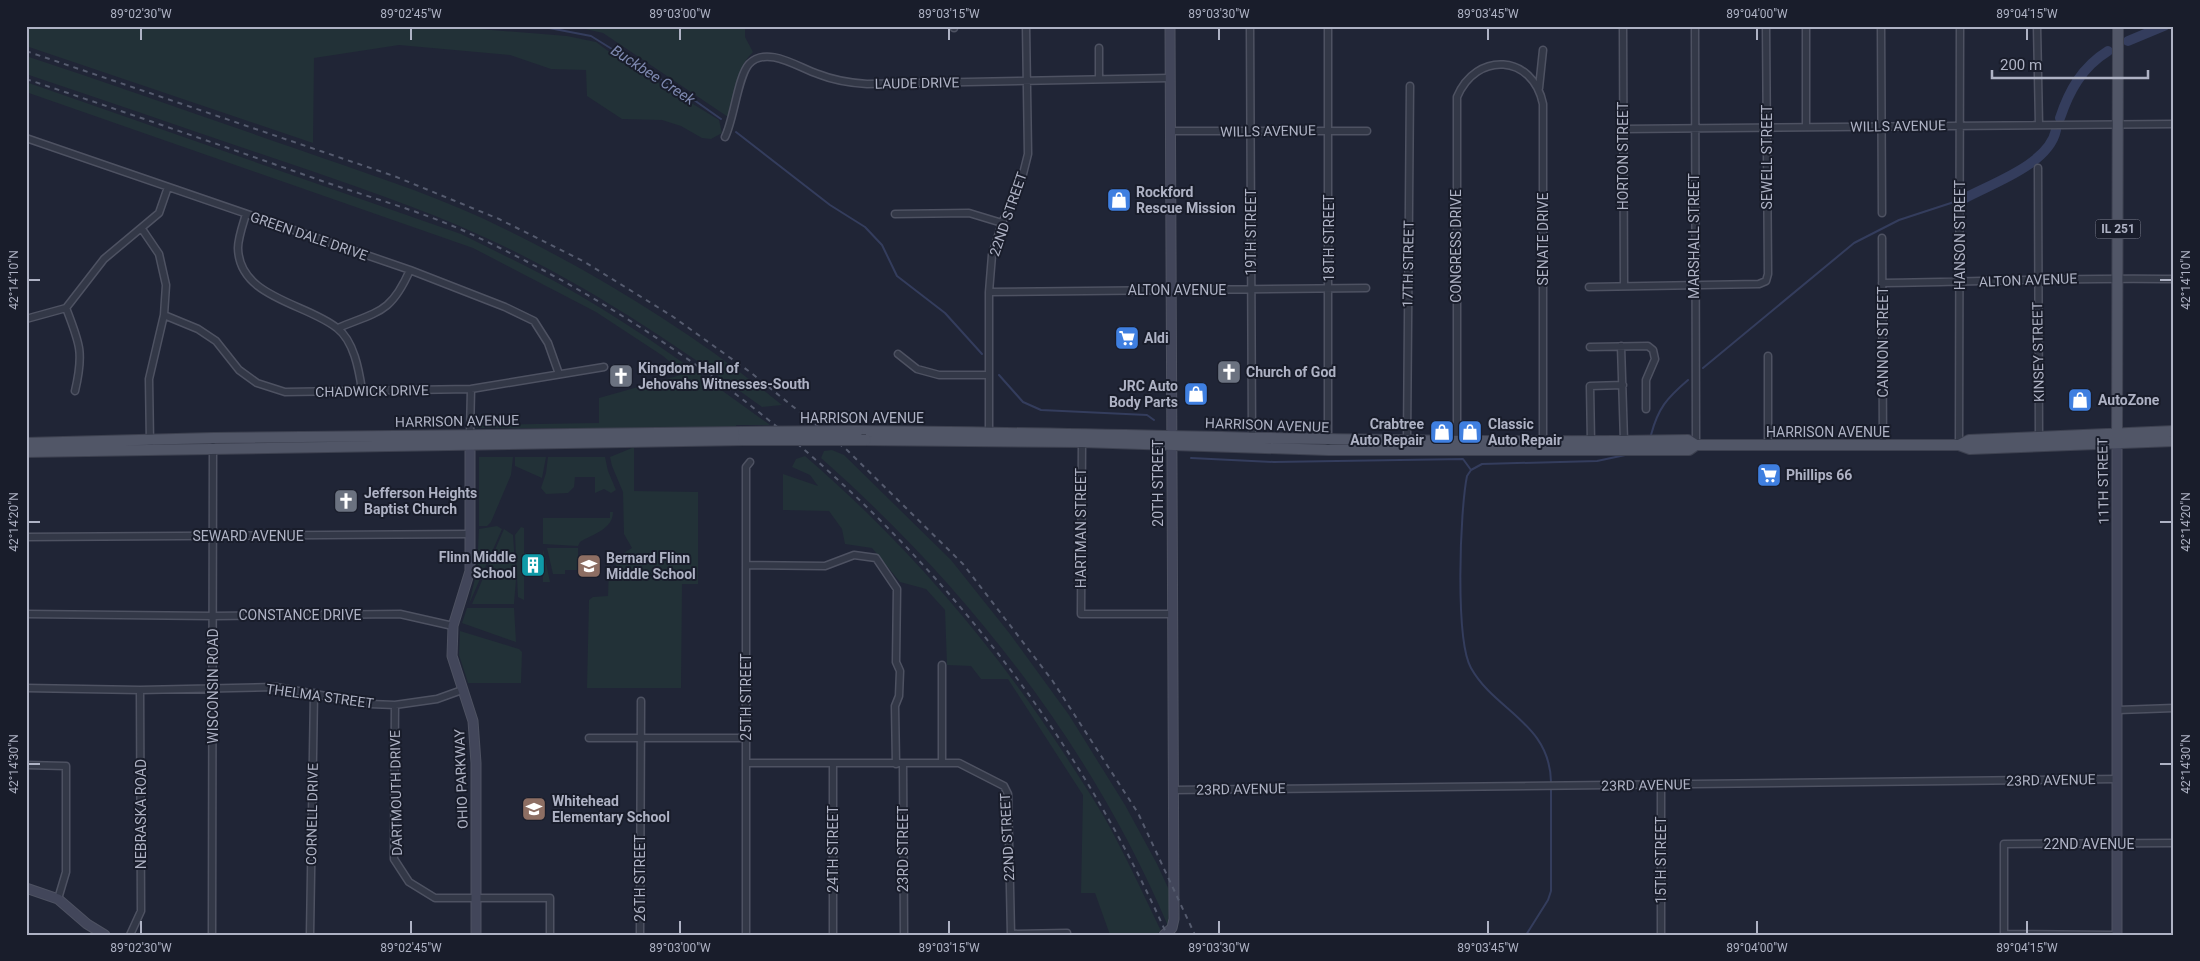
<svg xmlns="http://www.w3.org/2000/svg" width="2200" height="961" font-family="Roboto,sans-serif">
  <style>
    .green { fill: #223137 }
    .lines { fill: none; stroke-linecap: round; stroke-linejoin: round }
    .stream { stroke: #343d5d; stroke-width: 2 }
    .river { stroke: #343d5d; stroke-width: 10 }
    .street-casing { stroke: #4e5262; stroke-width: 9 }
    .secondary-casing { stroke: #4e5262; stroke-width: 11 }
    .primary-casing { stroke: #3d4150; stroke-width: 12 }
    .street { stroke: #333847; stroke-width: 6 }
    .secondary { stroke: #42465a; stroke-width: 9 }
    .primary { stroke: #515667; stroke-width: 10 }
    .rail { stroke: #555b6e; stroke-width: 2; stroke-dasharray: 5 5; stroke-linecap: butt }
    .primary-bridge-casing { stroke: #3d4150; stroke-width: 12; stroke-linecap: butt }
    .primary-bridge { stroke: #515667; stroke-width: 10 }
    .ticks { fill: none; stroke: #aeb2c4; stroke-width: 2 }
    .labels { text-anchor: middle; stroke-width: 4; stroke-linejoin: round; paint-order: stroke }
    .shield { fill: #191d2b; stroke: #818596; stroke-width: 1 }
    .shield-label { font-size: 12px; font-weight: bold; fill: #aeb2c4 }
    .street-label { font-size: 14px; fill: #aeb2c4; stroke: #191d2b }
    .poi-label { font-size: 14px; font-weight: bold; fill: #aeb2c4; stroke: #191d2b; text-anchor: start }
    .water-label { font-size: 15px; font-style: italic; fill: #7e89b0; stroke: #191d2b }
    .neatline { fill: none; stroke: #aeb2c4; stroke-width: 2 }
    .ticks-label { font-size: 12px; text-anchor: middle; fill: #aeb2c4 }
  </style>
  <rect width="100%" height="100%" fill="#202536"/>
  <path class="green" d="M 26,26 L 224,26 L 236,28 L 243,26 L 443,26 L 567,36 L 596,42 L 615,56 L 719,120 L 722,133 L 711,139 L 702,138 L 681,126 L 662,120 L 622,119 L 587,96 L 586,70 L 551,69 L 510,55 L 399,45 L 314,58 L 313,143 L 26,46 Z
    M 572,26 L 745,26 L 745,37 L 753,52 C 736,68 734,96 728,117 L 603,33 Z
    M 26,56 C 117,86 207,118 297,149 C 359,171 423,191 482,218 C 590,269 690,330 782,405 L 762,407 C 674,343 583,282 484,237 C 419,207 352,185 285,162 C 199,133 113,103 26,74 Z
    M 26,82 L 461,234 C 501,254 541,273 579,295 C 646,334 707,380 770,425 L 736,425 L 737,428 L 476,428 L 474,425 L 599,423 L 599,398 L 684,374 L 663,356 L 596,312 L 473,248 L 26,92 Z
    M 632,448 L 634,448 L 634,491 L 698,492 L 698,584 L 682,584 L 681,688 L 587,688 L 589,600 L 593,597 L 608,596 L 609,569 L 616,569 L 616,564 L 608,564 L 609,562 L 632,548 L 624,534 L 623,492 L 612,466 L 610,457 Z
    M 832,450 L 844,455 L 951,560 L 1010,634 L 1069,715 L 1125,805 L 1157,864 L 1170,892 L 1168,926 C 1092,746 967,587 821,458 L 824,451 Z
    M 805,456 C 908,545 993,644 1067,758 C 1084,785 1102,811 1116,839 C 1132,869 1146,900 1161,931 L 1154,935 L 1110,935 L 1095,893 L 1081,893 L 1083,795 L 1008,679 L 981,679 L 971,666 L 947,665 L 945,610 L 926,589 L 900,582 L 872,548 L 845,544 L 842,529 L 829,511 L 783,510 L 783,474 L 818,486 L 810,475 L 792,467 L 796,459 Z
    M 479,457 L 513,457 L 511,475 L 491,522 L 487,526 L 479,526 Z
    M 515,457 L 546,457 L 542,478 L 515,466 Z
    M 548,457 L 605,457 L 608,471 L 616,490 L 611,493 L 604,489 L 595,493 L 595,477 L 575,477 L 574,487 L 568,493 L 546,494 L 541,488 L 546,473 Z
    M 610,512 L 613,512 C 613,529 593,534 580,542 L 578,546 L 543,544 L 543,518 L 610,518 Z
    M 497,526 L 502,529 L 469,604 L 477,570 L 479,529 Z
    M 521,527 L 524,528 L 524,600 L 518,597 L 515,535 Z
    M 504,529 L 513,535 L 516,579 L 514,604 L 472,604 Z
    M 547,548 L 578,548 L 578,570 L 565,570 L 565,574 L 553,574 Z
    M 543,549 L 550,582 L 543,582 Z
    M 467,608 L 514,608 L 516,642 L 462,623 Z
    M 460,631 L 519,649 L 522,652 L 521,683 L 468,683 L 459,655 Z"/>
  <g class="lines">
    <path class="stream" d="M 465,26 L 544,27 L 591,36 L 694,100 L 721,119
      M 736,132 L 830,205 L 865,227 L 882,245 L 897,276 L 945,313 L 982,354
      M 1703,368 L 1854,243 L 1899,220 L 1954,202
      M 999,375 L 1023,402 L 1041,410 L 1147,415 L 1154,420
      M 1651,435 C 1658,408 1667,398 1688,380
      M 1191,458 L 1274,462 L 1463,459 L 1471,470
      M 1551,782 C 1550,723 1495,711 1471,668 C 1455,640 1460,510 1467,476 L 1471,470 L 1482,464 L 1597,461 L 1630,454
      M 1526,935 L 1548,900 L 1551,891 L 1551,790"/>
    <path class="river" d="M 2128,41 L 2164,26
      M 2060,118 C 2069,91 2082,67 2108,51
      M 1965,198 C 1993,183 2049,164 2056,130"/>
    <defs>
      <path id="street" d="M 1250,26 L 1252,438
        M 1623,26 L 1624,286
        M 1695,26 L 1696,445
        M 1806,26 L 1806,127
        M 1881,26 L 1882,213
        M 2037,26 L 2039,125
        M 954,28 L 954,26
        M 1099,48 L 1099,79
        M 1539,88 L 1543,50
        M 1623,129 L 2174,124
        M 1170,131 L 1367,131
        M 725,137 C 734,119 738,76 749,64 C 767,45 799,68 818,74 C 833,80 851,83 867,84 L 1169,78
        M 26,138 L 410,270 L 505,307 L 534,321 L 548,343 L 559,374
        M 2038,168 L 2039,439
        M 246,214 C 243,224 238,238 238,248 C 239,298 306,303 337,328 C 354,341 359,370 362,390
        M 895,214 L 969,213 L 1002,223
        M 142,229 L 159,254 L 166,285 L 164,315 L 149,379 L 150,443
        M 1882,238 L 1883,446
        M 1882,283 C 1980,282 2077,277 2174,279
        M 1589,287 L 1759,284 L 1766,281 L 1768,274 L 1766,26
        M 989,292 L 1366,288
        M 66,308 C 80,344 84,353 75,391
        M 164,315 L 198,329 L 216,341 L 239,370 L 257,383 L 285,392 L 471,389 L 604,367
        M 26,319 L 66,308 L 104,259 L 159,213 L 168,187
        M 338,328 C 379,311 391,313 410,270
        M 1621,346 L 1624,441
        M 1590,347 L 1648,346 L 1653,350 L 1655,359 L 1646,380 L 1646,409
        M 898,354 L 917,369 L 939,375 L 988,375
        M 989,432 L 989,292 L 992,255 L 1002,223 L 1021,182 L 1028,154 L 1026,26
        M 470,434 L 471,389
        M 1407,441 L 1410,86
        M 1082,442 L 1081,614 L 1172,614
        M 1328,442 L 1328,26
        M 1591,442 L 1590,386 L 1623,385
        M 1457,444 L 1457,97 C 1476,51 1533,54 1543,104 L 1543,442
        M 1768,445 L 1768,356
        M 1959,445 L 1960,26
        M 26,537 L 470,534
        M 746,565 L 825,566 L 854,555 L 876,558 L 897,589 L 896,662 L 900,671 L 899,696 L 895,706 L 896,764
        M 26,614 L 213,616 L 400,614 L 453,626
        M 942,665 L 942,763
        M 26,688 L 140,690 L 276,687 L 370,704 L 395,705 L 437,699 L 462,690
        M 395,705 L 394,859 L 409,882 L 435,898 L 550,898 L 550,935
        M 2118,710 L 2174,708
        M 589,738 L 745,738
        M 747,763 L 959,763 L 1004,786 L 1008,794 L 1011,935
        M 833,763 L 833,935
        M 903,764 L 904,935
        M 26,765 L 66,766 L 66,872 L 58,899
        M 1661,785 L 1661,935
        M 1174,790 L 2117,779
        M 1011,934 L 1067,933
        M 2004,934 L 2117,935
        M 130,935 L 141,911 L 140,690
        M 212,935 L 213,446
        M 310,935 L 314,693
        M 640,935 L 641,701
        M 746,935 L 746,467 L 750,462
        M 2004,935 L 2004,844 L 2174,843"/>
      <path id="secondary" d="M 470,439 L 470,571 L 453,626 L 452,656 L 473,721 L 476,763 L 476,935
        M 26,888 L 58,899 L 87,924 L 105,935
        M 1164,935 L 1172,928 L 1174,919 L 1170,26
        M 2117,935 L 2117,442"/>
      <path id="primary" d="M 858,431 C 1135,433 1411,445 1688,440 L 1696,445 L 1959,445 L 1969,440 L 2174,431
        M 866,440 L 1082,442 L 1328,450 L 1689,450 L 1696,445
        M 2117,442 L 2118,26
        M 26,443 L 213,438 L 743,432
        M 1959,445 L 1970,449 L 2174,441
        M 26,452 L 743,440"/>
    </defs>
    <use href="#street" class="street-casing"/>
    <use href="#secondary" class="secondary-casing"/>
    <use href="#primary" class="primary-casing"/>
    <use href="#street" class="street"/>
    <use href="#secondary" class="secondary"/>
    <use href="#primary" class="primary"/>
    <path class="rail" d="M 26,51 L 394,176 L 499,219 L 583,261 L 672,316 L 750,372 L 847,450 L 963,564 L 1052,680 L 1138,813 L 1195,935
      M 26,79 C 125,112 223,146 322,181 C 368,197 417,210 462,230 C 771,371 1029,624 1167,935"/>
    <defs>
      <path id="primary-bridge" d="M 743,432 L 858,431
        M 743,440 L 866,440"/>
    </defs>
    <use href="#primary-bridge" class="primary-bridge-casing"/>
    <use href="#primary-bridge" class="primary-bridge"/>
  </g>
  <path class="ticks" d="M 141,28 L 141,40M 411,28 L 411,40M 680,28 L 680,40M 949,28 L 949,40M 1219,28 L 1219,40M 1488,28 L 1488,40M 1757,28 L 1757,40M 2027,28 L 2027,40M 28,280 L 40,280M 2160,280 L 2172,280M 28,522 L 40,522M 2160,522 L 2172,522M 28,764 L 40,764M 2160,764 L 2172,764M 141,921 L 141,934M 411,921 L 411,934M 680,921 L 680,934M 949,921 L 949,934M 1219,921 L 1219,934M 1488,921 L 1488,934M 1757,921 L 1757,934M 2027,921 L 2027,934"/>
  <defs>
    <symbol id="shop-square" viewBox="-11 -11 22 22"><rect x="-9" y="-9" width="18" height="18" rx="4" fill="#3f7fe0" stroke="#191d2b"/><path d="M-5-2.5h2.3a2.7 3.5 0 0 1 5.4 0H5L5.5 6h-11ZM-1.5-2.5h3a1.5 2.3 0 0 0-3 0Z" fill="#fff"/></symbol>
    <symbol id="supermarket-square" viewBox="-11 -11 22 22"><rect x="-9" y="-9" width="18" height="18" rx="4" fill="#3f7fe0" stroke="#191d2b"/><path d="M-6-5.5h2.5l.6 2H6L4.5 2H-2.5L-4.4-4H-6ZM-1.5 3.2a1.3 1.3 0 1 0 .1 0ZM3 3.2a1.3 1.3 0 1 0 .1 0Z" fill="#fff"/></symbol>
    <symbol id="church-square" viewBox="-11 -11 22 22"><rect x="-9" y="-9" width="18" height="18" rx="4" fill="#6b7280" stroke="#191d2b"/><path d="M-1.2-6h2.4v3.5h3.3v2.4h-3.3V6h-2.4V-.1h-3.3v-2.4h3.3Z" fill="#fff"/></symbol>
    <symbol id="building-square" viewBox="-11 -11 22 22"><rect x="-9" y="-9" width="18" height="18" rx="4" fill="#0f9aa8" stroke="#191d2b"/><path d="M-4-6H4V6H1V3H-1V6H-4ZM-2.5-4.3h1.7v1.8h-1.7ZM.8-4.3h1.7v1.8H.8ZM-2.5-1h1.7V.8h-1.7ZM.8-1h1.7V.8H.8Z" fill="#fff"/></symbol>
    <symbol id="school-square" viewBox="-11 -11 22 22"><rect x="-9" y="-9" width="18" height="18" rx="4" fill="#8d6e63" stroke="#191d2b"/><path d="M0-5L7-2L0 1L-7-2ZM-4 1L0 2.5L4 1V4Q0 6-4 4Z" fill="#fff"/></symbol>
  </defs>
  <g fill-rule="evenodd">
    <use href="#shop-square" x="1105" y="186" width="28" height="28"/>
    <use href="#supermarket-square" x="1113" y="324" width="28" height="28"/>
    <use href="#church-square" x="1215" y="358" width="28" height="28"/>
    <use href="#church-square" x="607" y="362" width="28" height="28"/>
    <use href="#shop-square" x="1182" y="380" width="28" height="28"/>
    <use href="#shop-square" x="2066" y="386" width="28" height="28"/>
    <use href="#shop-square" x="1428" y="418" width="28" height="28"/>
    <use href="#shop-square" x="1456" y="418" width="28" height="28"/>
    <use href="#supermarket-square" x="1755" y="461" width="28" height="28"/>
    <use href="#church-square" x="332" y="487" width="28" height="28"/>
    <use href="#building-square" x="519" y="551" width="28" height="28"/>
    <use href="#school-square" x="575" y="552" width="28" height="28"/>
    <use href="#school-square" x="520" y="795" width="28" height="28"/>
  </g>
  <g class="labels">
    <rect class="shield" x="2095.5" y="219.5" width="45" height="19" rx="4"/>
    <g class="shield-label">
      <text x="2118" y="233">IL 251</text>
    </g>
    <g class="street-label">
      <text transform="translate(917 83) rotate(-1)" y="5">LAUDE DRIVE</text>
      <text transform="translate(1898 126) rotate(-1)" y="5">WILLS AVENUE</text>
      <text transform="translate(1268 131) rotate(-1)" y="5">WILLS AVENUE</text>
      <text transform="translate(1623 156) rotate(-90)" y="5">HORTON STREET</text>
      <text transform="translate(1767 157) rotate(-90)" y="5">SEWELL STREET</text>
      <text transform="translate(1008 214) rotate(-71)" y="5">22ND STREET</text>
      <text transform="translate(1251 232) rotate(-90)" y="5">19TH STREET</text>
      <text transform="translate(1960 235) rotate(-90)" y="5">HANSON STREET</text>
      <text transform="translate(309 236) rotate(19)" y="5">GREEN DALE DRIVE</text>
      <text transform="translate(1694 236) rotate(-90)" y="5">MARSHALL STREET</text>
      <text transform="translate(1329 238) rotate(-90)" y="5">18TH STREET</text>
      <text transform="translate(1543 239) rotate(-90)" y="5">SENATE DRIVE</text>
      <text transform="translate(1456 246) rotate(-90)" y="5">CONGRESS DRIVE</text>
      <text transform="translate(1408 264) rotate(-89)" y="5">17TH STREET</text>
      <text transform="translate(2028 280) rotate(-2)" y="5">ALTON AVENUE</text>
      <text x="1177" y="295">ALTON AVENUE</text>
      <text transform="translate(1883 342) rotate(-90)" y="5">CANNON STREET</text>
      <text transform="translate(2038 352) rotate(-91)" y="5">KINSEY STREET</text>
      <text transform="translate(372 391) rotate(-1)" y="5">CHADWICK DRIVE</text>
      <text x="862" y="423">HARRISON AVENUE</text>
      <text transform="translate(457 421) rotate(-1)" y="5">HARRISON AVENUE</text>
      <text transform="translate(1267 425) rotate(2)" y="5">HARRISON AVENUE</text>
      <text x="1828" y="437">HARRISON AVENUE</text>
      <text transform="translate(2103 481) rotate(-91)" y="5">11TH STREET</text>
      <text transform="translate(1158 483) rotate(-90)" y="5">20TH STREET</text>
      <text transform="translate(1081 528) rotate(-90)" y="5">HARTMAN STREET</text>
      <text x="248" y="541">SEWARD AVENUE</text>
      <text x="300" y="620">CONSTANCE DRIVE</text>
      <text transform="translate(213 686) rotate(-90)" y="5">WISCONSIN ROAD</text>
      <text transform="translate(320 696) rotate(8)" y="5">THELMA STREET</text>
      <text transform="translate(746 697) rotate(-90)" y="5">25TH STREET</text>
      <text transform="translate(461 779) rotate(-92)" y="5">OHIO PARKWAY</text>
      <text transform="translate(2051 780) rotate(-1)" y="5">23RD AVENUE</text>
      <text transform="translate(1646 785) rotate(-1)" y="5">23RD AVENUE</text>
      <text transform="translate(1241 789) rotate(-1)" y="5">23RD AVENUE</text>
      <text transform="translate(396 793) rotate(-91)" y="5">DARTMOUTH DRIVE</text>
      <text transform="translate(141 814) rotate(-90)" y="5">NEBRASKA ROAD</text>
      <text transform="translate(312 814) rotate(-89)" y="5">CORNELL DRIVE</text>
      <text transform="translate(1007 837) rotate(-93)" y="5">22ND STREET</text>
      <text x="2089" y="849">22ND AVENUE</text>
      <text transform="translate(833 849) rotate(-90)" y="5">24TH STREET</text>
      <text transform="translate(903 849) rotate(-90)" y="5">23RD STREET</text>
      <text transform="translate(1661 860) rotate(-90)" y="5">15TH STREET</text>
      <text transform="translate(640 878) rotate(-90)" y="5">26TH STREET</text>
    </g>
    <g class="poi-label">
      <text x="1136" y="197">Rockford<tspan x="1136" dy="16">Rescue Mission</tspan></text>
      <text x="1144" y="343">Aldi</text>
      <text x="638" y="373">Kingdom Hall of<tspan x="638" dy="16">Jehovahs Witnesses-South</tspan></text>
      <text x="1246" y="377">Church of God</text>
      <text x="1178" y="391" text-anchor="end">JRC Auto<tspan x="1178" dy="16">Body Parts</tspan></text>
      <text x="2098" y="405">AutoZone</text>
      <text x="1424" y="429" text-anchor="end">Crabtree<tspan x="1424" dy="16">Auto Repair</tspan></text>
      <text x="1488" y="429">Classic<tspan x="1488" dy="16">Auto Repair</tspan></text>
      <text x="1786" y="480">Phillips 66</text>
      <text x="364" y="498">Jefferson Heights<tspan x="364" dy="16">Baptist Church</tspan></text>
      <text x="516" y="562" text-anchor="end">Flinn Middle<tspan x="516" dy="16">School</tspan></text>
      <text x="606" y="563">Bernard Flinn<tspan x="606" dy="16">Middle School</tspan></text>
      <text x="552" y="806">Whitehead<tspan x="552" dy="16">Elementary School</tspan></text>
    </g>
    <g class="water-label">
      <text transform="translate(653 75) rotate(33)" y="5">Buckbee Creek</text>
    </g>
  </g>
  <rect width="2200" height="961" fill="none" stroke="#191d2b" stroke-width="55"/>
  <path d="M1992 70v8h156v-8" fill="none" stroke="#aeb2c4" stroke-width="2.5"/>
  <text x="2000" y="70" font-size="15" fill="#aeb2c4" stroke="#191d2b" stroke-width="4" paint-order="stroke">200 m</text>
  <rect x="28" y="28" width="2144" height="906" class="neatline"/>
  <g class="ticks-label">
    <text x="141" y="18">89°02'30"W</text>
    <text x="411" y="18">89°02'45"W</text>
    <text x="680" y="18">89°03'00"W</text>
    <text x="949" y="18">89°03'15"W</text>
    <text x="1219" y="18">89°03'30"W</text>
    <text x="1488" y="18">89°03'45"W</text>
    <text x="1757" y="18">89°04'00"W</text>
    <text x="2027" y="18">89°04'15"W</text>
    <text transform="translate(2186 280) rotate(-90)" y="4">42°14'10"N</text>
    <text transform="translate(14 280) rotate(-90)" y="4">42°14'10"N</text>
    <text transform="translate(2186 522) rotate(-90)" y="4">42°14'20"N</text>
    <text transform="translate(14 522) rotate(-90)" y="4">42°14'20"N</text>
    <text transform="translate(2186 764) rotate(-90)" y="4">42°14'30"N</text>
    <text transform="translate(14 764) rotate(-90)" y="4">42°14'30"N</text>
    <text x="141" y="952">89°02'30"W</text>
    <text x="411" y="952">89°02'45"W</text>
    <text x="680" y="952">89°03'00"W</text>
    <text x="949" y="952">89°03'15"W</text>
    <text x="1219" y="952">89°03'30"W</text>
    <text x="1488" y="952">89°03'45"W</text>
    <text x="1757" y="952">89°04'00"W</text>
    <text x="2027" y="952">89°04'15"W</text>
  </g>
</svg>
